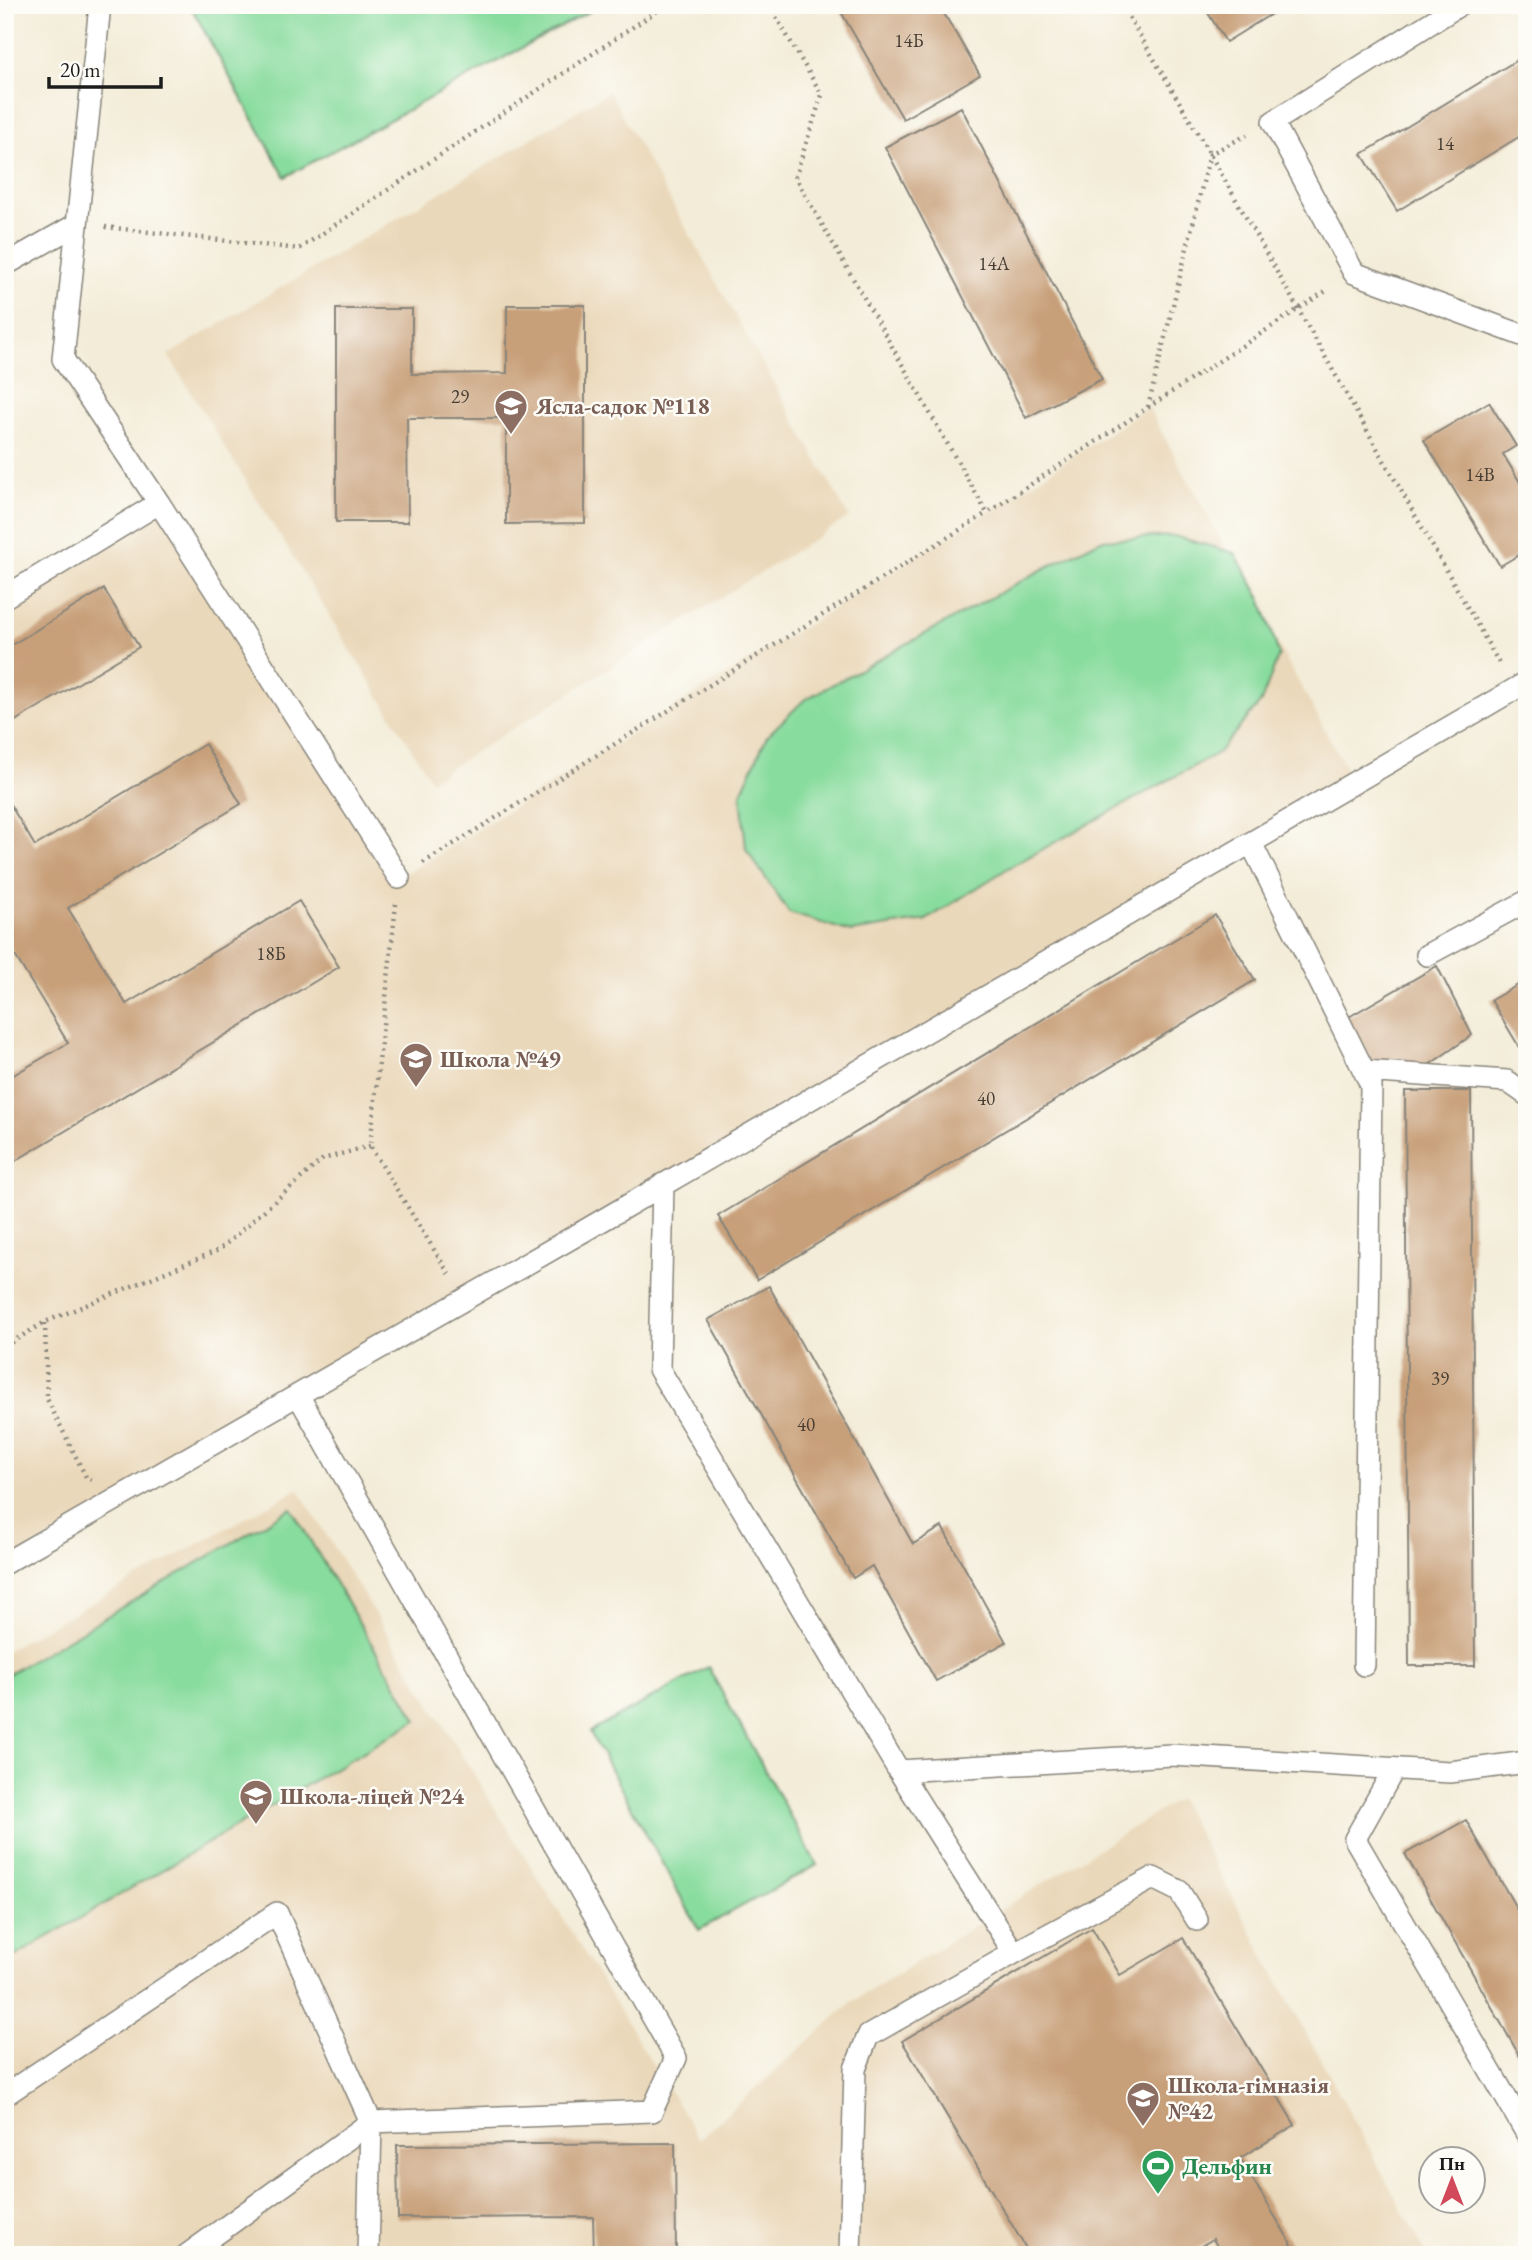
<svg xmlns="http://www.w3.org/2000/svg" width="1532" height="2260" font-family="'EB Garamond',serif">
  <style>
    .built { fill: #ead8ba }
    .green { fill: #88dc9e; stroke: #527c5d; stroke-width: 2 }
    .building { fill: #c79f78 }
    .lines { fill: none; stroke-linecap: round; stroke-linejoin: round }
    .lane-casing { stroke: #88847a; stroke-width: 24 }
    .path { stroke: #88847a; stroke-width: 4.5; stroke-dasharray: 2 5; stroke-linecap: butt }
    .lane { stroke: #fff; stroke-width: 21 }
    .labels { text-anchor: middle; stroke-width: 5; stroke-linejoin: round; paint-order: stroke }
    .number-label { font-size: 19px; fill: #473d33 }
    .education-label { font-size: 23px; font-weight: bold; fill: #785e54; stroke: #fdfcf7; text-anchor: start }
    .leisure-label { font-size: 23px; font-weight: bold; fill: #27864d; stroke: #fdfcf7; text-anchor: start }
  </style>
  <rect width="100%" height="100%" fill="#fdfcf7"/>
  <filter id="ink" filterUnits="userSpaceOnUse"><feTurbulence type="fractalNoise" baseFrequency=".0143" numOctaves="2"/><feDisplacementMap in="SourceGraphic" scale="14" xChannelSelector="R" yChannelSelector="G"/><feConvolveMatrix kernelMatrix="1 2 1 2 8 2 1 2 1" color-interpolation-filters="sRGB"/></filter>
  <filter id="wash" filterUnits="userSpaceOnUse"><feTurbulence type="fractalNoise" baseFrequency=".00686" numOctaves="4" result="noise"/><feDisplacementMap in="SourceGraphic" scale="28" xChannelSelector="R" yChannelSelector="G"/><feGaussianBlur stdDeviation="1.57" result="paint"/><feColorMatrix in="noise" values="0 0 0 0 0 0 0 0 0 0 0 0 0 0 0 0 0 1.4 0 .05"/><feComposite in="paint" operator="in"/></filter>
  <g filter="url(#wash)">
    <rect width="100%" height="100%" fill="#f3ecd8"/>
    <path class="built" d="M 609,92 L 849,517 L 431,780 L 168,355 Z
      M 1148,407 L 1354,783 L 5,1563 L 5,597 L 159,503 L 399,878 L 987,513 Z
      M 298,1489 L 699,2139 L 852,2002 L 1179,1799 L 1427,2255 L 5,2255 L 5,1651 Z"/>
    <path class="green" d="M 190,5 L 601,5 L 285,177 Z
      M 1174,536 L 1235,553 L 1262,601 L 1279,655 L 1261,702 L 1218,753 L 1010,867 L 926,920 L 851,932 L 789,913 L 746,849 L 741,793 L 767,736 L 804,700 L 1045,568 L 1101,540 Z
      M 291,1508 L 417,1720 L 9,1960 L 5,1954 L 5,1676 Z
      M 708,1667 L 817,1865 L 699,1930 L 590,1732 Z"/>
    <g id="blocks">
      <path class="building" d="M 837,5 L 939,5 L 980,75 L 903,119 Z
        M 1203,5 L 1286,5 L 1226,42 Z
        M 1527,54 L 1527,132 L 1397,211 L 1362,154 Z
        M 961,107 L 1102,379 L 1026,418 L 885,147 Z
        M 507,305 L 585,305 L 585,523 L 506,524 L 506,418 L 407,418 L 408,522 L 336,522 L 336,309 L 412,309 L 412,374 L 507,373 Z
        M 1489,402 L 1516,446 L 1503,454 L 1527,494 L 1527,550 L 1500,566 L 1424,440 Z
        M 104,589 L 139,647 L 5,727 L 5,649 Z
        M 205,744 L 241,804 L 68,908 L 126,1004 L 299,901 L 339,967 L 5,1167 L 5,1080 L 68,1043 L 5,939 L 5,796 L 35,846 Z
        M 1215,915 L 1255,980 L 757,1280 L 718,1216 Z
        M 1437,966 L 1472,1035 L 1423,1069 L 1376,1069 L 1347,1018 Z
        M 1527,980 L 1527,1060 L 1491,1000 Z
        M 1405,1091 L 1471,1091 L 1475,1666 L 1409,1666 Z
        M 769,1286 L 913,1544 L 942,1527 L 1006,1642 L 936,1681 L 872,1566 L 853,1578 L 708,1320 Z
        M 1466,1820 L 1527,1927 L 1527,2069 L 1405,1854 Z
        M 1092,1928 L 1120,1975 L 1183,1938 L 1295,2125 L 1240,2158 L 1298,2255 L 1222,2255 L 1213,2239 L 1186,2255 L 1030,2255 L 902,2041 Z
        M 675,2143 L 676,2255 L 594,2255 L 593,2217 L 398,2218 L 397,2145 Z"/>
    </g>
  </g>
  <g filter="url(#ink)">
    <use href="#blocks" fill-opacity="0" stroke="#88847a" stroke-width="2"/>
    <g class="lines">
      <defs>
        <path id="lane" d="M 1459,5 L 1273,122 L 1354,273 L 1527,337
          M 5,265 L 77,224
          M 159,503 L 399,878
          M 5,597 L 159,503 L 63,359 L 100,5
          M 1251,843 L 1371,1085 L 1364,1665
          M 1427,955 L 1527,901
          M 1364,1071 L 1507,1081 L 1527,1095
          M 663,1184 L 659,1369 L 899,1771 L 1014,1953
          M 298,1395 L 676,2058 L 652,2111 L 371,2122 L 368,2255
          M 5,1563 L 589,1228 L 1527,682
          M 1394,1769 L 1355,1839 L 1527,2134
          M 899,1771 L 1172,1755 L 1450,1772 L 1527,1762
          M 5,2095 L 277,1913 L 371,2122 L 187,2255
          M 850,2255 L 855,2069 L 868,2036 L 1014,1953 L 1153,1878 L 1179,1891 L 1197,1920"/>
      </defs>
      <use href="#lane" class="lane-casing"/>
      <path class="path" d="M 769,5 L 822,95 L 795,177 L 987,513 L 1329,289
        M 1122,5 L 1210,154 L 1499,663
        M 105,227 L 299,249 L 666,5
        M 1148,407 L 1210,154 L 1247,135
        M 423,863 L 987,513
        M 396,904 L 370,1146 L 449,1274
        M 45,1323 L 47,1399 L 87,1479 L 92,1480
        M 5,1346 L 45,1322 L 219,1250 L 323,1159 L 370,1146"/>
      <use href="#lane" class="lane"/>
    </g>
  </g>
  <defs>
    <symbol id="school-pin" viewBox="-11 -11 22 30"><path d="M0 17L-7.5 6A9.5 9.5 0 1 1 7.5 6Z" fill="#8d6e63" stroke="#fdfcf7"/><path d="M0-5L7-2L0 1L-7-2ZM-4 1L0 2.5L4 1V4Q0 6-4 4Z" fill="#fff"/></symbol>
    <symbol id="stadium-pin" viewBox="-11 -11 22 30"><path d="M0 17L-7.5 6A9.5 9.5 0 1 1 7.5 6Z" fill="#2e9e5b" stroke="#fdfcf7"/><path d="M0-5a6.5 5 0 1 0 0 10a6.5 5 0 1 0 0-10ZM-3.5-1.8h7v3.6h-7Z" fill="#fff"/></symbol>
  </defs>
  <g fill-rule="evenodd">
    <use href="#school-pin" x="492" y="387" width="38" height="52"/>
    <use href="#school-pin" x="397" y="1040" width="38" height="52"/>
    <use href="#school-pin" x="237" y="1777" width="38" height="52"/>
    <use href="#school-pin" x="1124" y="2079" width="38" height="52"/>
    <use href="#stadium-pin" x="1139" y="2147" width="38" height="52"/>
  </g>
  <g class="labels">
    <g class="number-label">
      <text x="909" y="47">14Б</text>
      <text x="1445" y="150">14</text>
      <text x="994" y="270">14А</text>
      <text x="460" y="403">29</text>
      <text x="1480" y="481">14В</text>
      <text x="271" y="960">18Б</text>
      <text x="986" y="1105">40</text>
      <text x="1440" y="1385">39</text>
      <text x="806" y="1431">40</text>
    </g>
    <g class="education-label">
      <text x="536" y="414">Ясла-садок №118</text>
      <text x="440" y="1067">Школа №49</text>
      <text x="280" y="1804">Школа-ліцей №24</text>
      <text x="1168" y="2093">Школа-гімназія<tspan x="1168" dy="26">№42</tspan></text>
    </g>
    <g class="leisure-label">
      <text x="1182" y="2174">Дельфин</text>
    </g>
  </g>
  <rect width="1532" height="2260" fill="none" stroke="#fdfcf7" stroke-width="28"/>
  <g transform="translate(1452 2180)"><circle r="33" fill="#fdfcf7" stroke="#a3a29f" stroke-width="2"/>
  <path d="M0-5L12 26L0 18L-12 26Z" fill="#d1495b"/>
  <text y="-10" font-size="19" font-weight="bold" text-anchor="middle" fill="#1c1c1c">Пн</text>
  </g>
  <path d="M49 77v10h112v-10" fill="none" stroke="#1c1c1c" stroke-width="3.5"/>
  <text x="60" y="77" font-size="21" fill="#1c1c1c" stroke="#fdfcf7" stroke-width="5" paint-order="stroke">20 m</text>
</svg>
